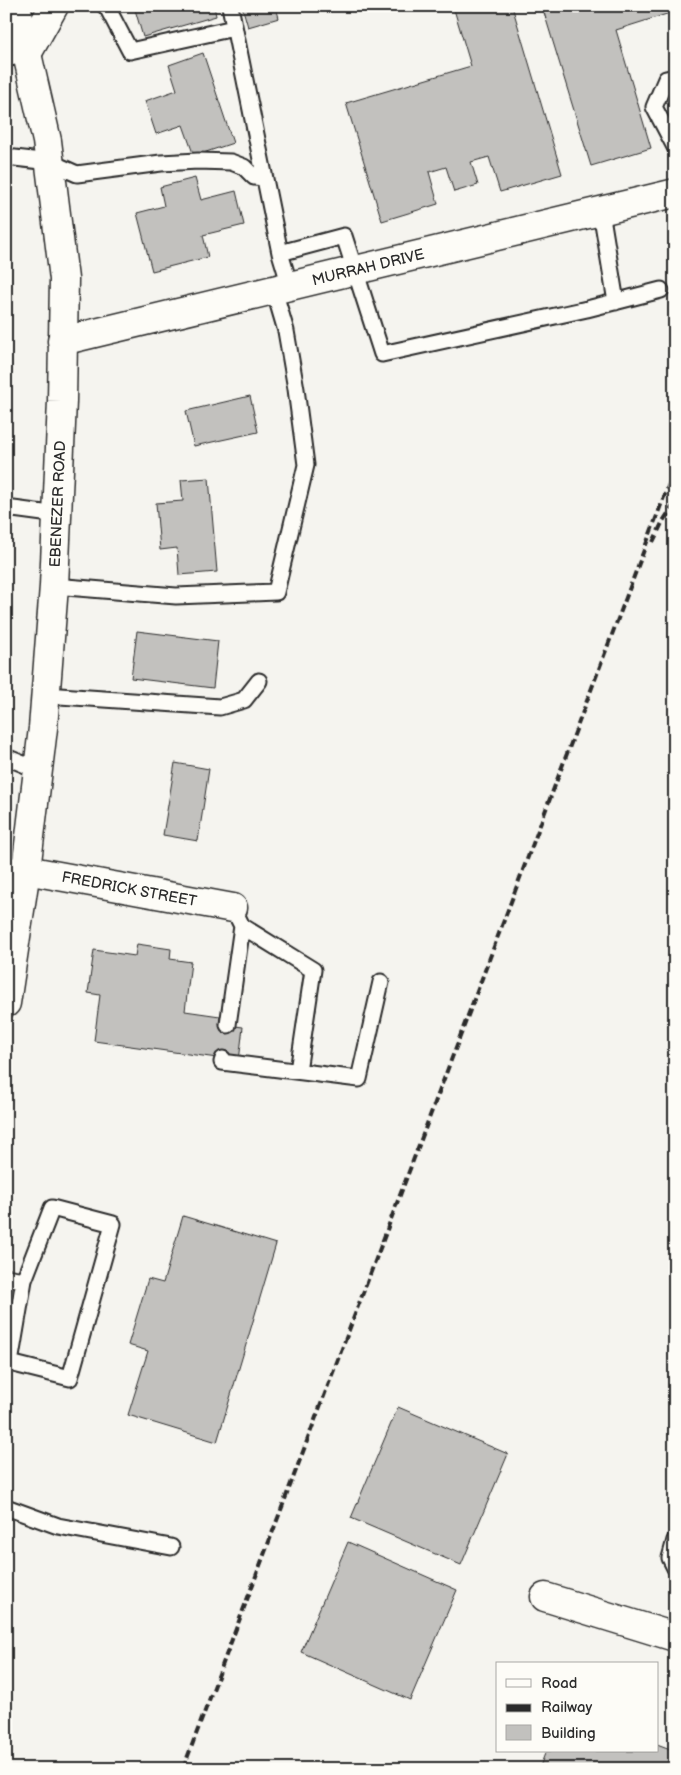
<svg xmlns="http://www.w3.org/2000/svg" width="681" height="1775" font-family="'Balsamiq Sans',sans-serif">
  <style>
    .building { fill: #c2c1be; stroke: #2b2b2b }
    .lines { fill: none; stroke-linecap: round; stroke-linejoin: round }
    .service-casing { stroke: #2b2b2b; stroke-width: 19 }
    .minor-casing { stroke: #2b2b2b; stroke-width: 31 }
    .primary-casing { stroke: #2b2b2b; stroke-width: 31 }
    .service { stroke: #fdfcf7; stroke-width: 15 }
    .minor { stroke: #fdfcf7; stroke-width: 28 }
    .primary { stroke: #fdfcf7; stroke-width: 28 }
    .rail { stroke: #2b2b2b; stroke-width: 4; stroke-dasharray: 8 4; stroke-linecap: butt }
    .labels { text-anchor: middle; stroke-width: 5; stroke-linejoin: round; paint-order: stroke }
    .street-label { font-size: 15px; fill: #2b2b2b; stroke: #fdfcf7 }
  </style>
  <rect width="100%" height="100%" fill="#f5f4ef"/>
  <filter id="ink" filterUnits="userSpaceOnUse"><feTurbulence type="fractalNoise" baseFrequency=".02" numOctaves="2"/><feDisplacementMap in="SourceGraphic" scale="10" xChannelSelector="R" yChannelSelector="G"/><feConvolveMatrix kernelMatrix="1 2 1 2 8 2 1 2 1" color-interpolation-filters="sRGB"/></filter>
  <g filter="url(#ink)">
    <path class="building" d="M 134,6 L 214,6 L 216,16 L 143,37 Z
      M 242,6 L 279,6 L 276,7 L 279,18 L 248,27 Z
      M 453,6 L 512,6 L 562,174 L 500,192 L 489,157 L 471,162 L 478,185 L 454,192 L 446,167 L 429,172 L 438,204 L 382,221 L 346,103 L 471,66 Z
      M 542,6 L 675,6 L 675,31 L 670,13 L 616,30 L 651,148 L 591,166 Z
      M 203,53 L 233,143 L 194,156 L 183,125 L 156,134 L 145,101 L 177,90 L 169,65 Z
      M 195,178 L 201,200 L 236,191 L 244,225 L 203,235 L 208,257 L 152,271 L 137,213 L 164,206 L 160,187 Z
      M 250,396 L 258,432 L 194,446 L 186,411 Z
      M 209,478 L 217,572 L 179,575 L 177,548 L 160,550 L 156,503 L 183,501 L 181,480 Z
      M 137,631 L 218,641 L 213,688 L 131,678 Z
      M 175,763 L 209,769 L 198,841 L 163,835 Z
      M 137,944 L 171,949 L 170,959 L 191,962 L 185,1011 L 220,1016 L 219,1024 L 243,1027 L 239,1061 L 94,1041 L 100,995 L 88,993 L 94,950 L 135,956 Z
      M 183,1216 L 276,1244 L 217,1442 L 128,1415 L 148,1351 L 128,1345 L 148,1279 L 163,1283 Z
      M 398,1407 L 508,1454 L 461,1565 L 351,1518 Z
      M 348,1542 L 457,1590 L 410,1700 L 301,1652 Z
      M 657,1744 L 673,1750 L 666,1769 L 539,1769 L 546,1751 L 657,1751 Z"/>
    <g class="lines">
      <defs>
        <path id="service" d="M 105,6 L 108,9 L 130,51 L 234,28
          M 230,6 L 280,253
          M 6,59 L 27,54
          M 675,77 L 666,79 L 654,107 L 675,147
          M 6,157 L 50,162 L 77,174 L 161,163 L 198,161 L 231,162 L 244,167 L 254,177 L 265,178
          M 601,211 L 616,302
          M 290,286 L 280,253 L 344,236 L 382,354 L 587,309 L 661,290
          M 6,508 L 58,515
          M 54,586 L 176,596 L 276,592 L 306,465 L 296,389 L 286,331 L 274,290
          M 45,695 L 220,707 L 244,700 L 259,681
          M 6,757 L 38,770
          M 6,863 L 26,870
          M 242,926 L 313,970 L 298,1071
          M 228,1025 L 242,926 L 238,918
          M 223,1059 L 222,1062 L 359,1079 L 381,982
          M 52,1208 L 113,1224 L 70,1378 L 10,1363 L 24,1280 Z
          M 6,1277 L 24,1280
          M 6,1507 L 58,1526 L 171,1547
          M 675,1540 L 670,1558 L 675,1568"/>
        <g id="minor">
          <path d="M 27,54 L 54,6"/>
          <path id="s1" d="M 62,341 L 675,193"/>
          <path id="s2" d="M 26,870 L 233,908"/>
          <path d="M 545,1597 L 675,1637"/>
        </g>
        <g id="primary">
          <path id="s3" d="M 6,1003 L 26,870 L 43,728 L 54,586 L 62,401 L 64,279 L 47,141 L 16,6"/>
        </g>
      </defs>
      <use href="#service" class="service-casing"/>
      <use href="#minor" class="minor-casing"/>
      <use href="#primary" class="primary-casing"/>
      <use href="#service" class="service"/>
      <use href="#minor" class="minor"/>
      <use href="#primary" class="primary"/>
      <path class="rail" d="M 653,542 L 663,521 L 675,503
        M 183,1769 L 675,468"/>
    </g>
  </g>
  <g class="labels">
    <g class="street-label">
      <text dy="5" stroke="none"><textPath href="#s1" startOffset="315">MURRAH DRIVE</textPath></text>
      <text dy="5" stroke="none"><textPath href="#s3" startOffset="502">EBENEZER ROAD</textPath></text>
      <text dy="5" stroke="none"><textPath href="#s2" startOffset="105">FREDRICK STREET</textPath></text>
    </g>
  </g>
  <rect width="681" height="1775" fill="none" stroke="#fdfcf7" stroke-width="25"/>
  <rect x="12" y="12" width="656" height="1750" fill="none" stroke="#2b2b2b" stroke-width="2" filter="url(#ink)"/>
  <rect x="496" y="1662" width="162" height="90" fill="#fdfcf7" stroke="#a9a8a5"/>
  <rect x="506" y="1679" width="25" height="8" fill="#fdfcf7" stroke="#a9a8a5"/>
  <text x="541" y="1688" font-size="15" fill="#2b2b2b">Road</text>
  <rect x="506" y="1704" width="25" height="8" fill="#2b2b2b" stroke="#a9a8a5"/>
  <text x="541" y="1712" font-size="15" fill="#2b2b2b">Railway</text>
  <rect x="506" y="1725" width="25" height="15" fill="#c2c1be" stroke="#a9a8a5"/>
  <text x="541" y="1738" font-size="15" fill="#2b2b2b">Building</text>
</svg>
